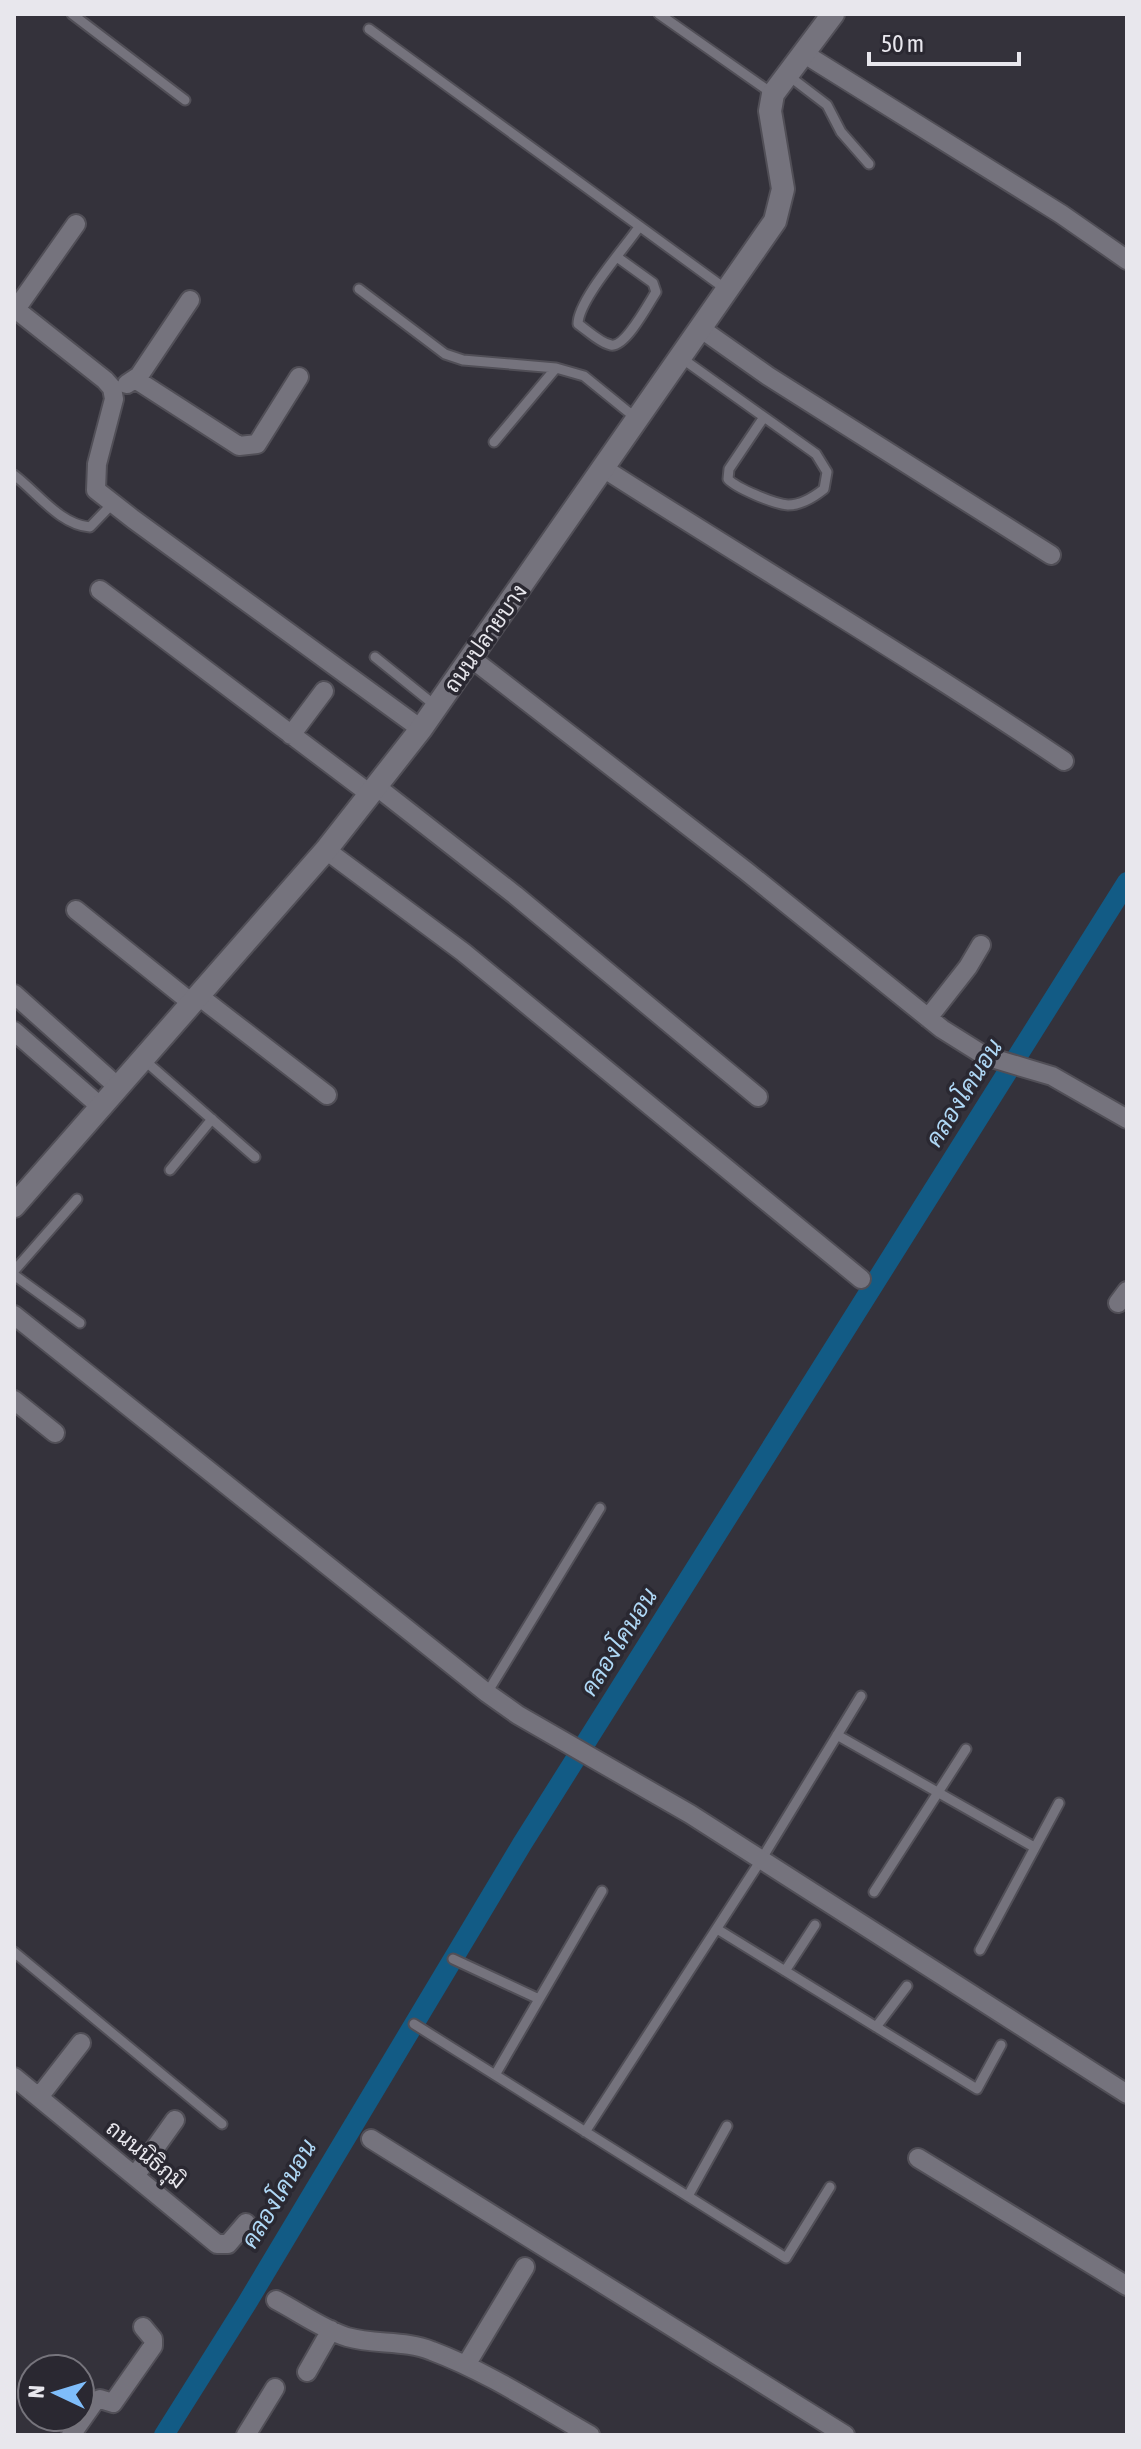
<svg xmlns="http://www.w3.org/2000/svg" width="1141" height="2449" font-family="'Asap Condensed',Sarabun,sans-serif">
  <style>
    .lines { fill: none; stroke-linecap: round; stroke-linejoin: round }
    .canal { stroke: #125b85; stroke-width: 20 }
    .service-casing { stroke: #514f57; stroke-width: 13 }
    .minor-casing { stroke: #514f57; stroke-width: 22 }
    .tertiary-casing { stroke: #514f57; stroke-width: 26 }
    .service { stroke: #75737d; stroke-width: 9 }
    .minor { stroke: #75737d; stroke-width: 18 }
    .tertiary { stroke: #75737d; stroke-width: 22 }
    .labels { text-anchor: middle; stroke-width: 7; stroke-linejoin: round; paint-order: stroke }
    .street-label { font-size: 22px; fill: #e8e7ed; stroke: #2a2831 }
    .water-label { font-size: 24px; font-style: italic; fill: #afd8f6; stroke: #2a2831 }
  </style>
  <rect width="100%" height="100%" fill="#34323b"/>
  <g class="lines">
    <path class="canal" d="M 164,2435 L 247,2303 L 522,1844 L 1127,882"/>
    <defs>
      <path id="service" d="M 72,14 L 185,100
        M 659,14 L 773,94
        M 369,29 L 727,290
        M 789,76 L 827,105 L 841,132 L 869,164
        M 617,257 L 653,283 L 656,292 C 649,303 625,348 611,345 C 600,343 587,330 578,324 C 578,300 624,249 639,227
        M 359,289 L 445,354 L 463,360 L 556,368 L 584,376 L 637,419
        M 680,357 L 816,454 L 827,472 L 824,489 C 814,497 801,505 788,505 C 774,504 736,488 728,479 L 729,469 L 764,417
        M 494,442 L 556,368
        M 14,475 C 37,492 60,525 90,527 L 113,503
        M 375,657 L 437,707
        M 143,1059 L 255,1157
        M 170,1170 L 212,1119
        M 14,1271 L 77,1199
        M 14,1275 L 80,1323
        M 487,1693 L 600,1508
        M 837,1735 L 1034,1847
        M 874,1892 L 966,1749
        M 717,1929 L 977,2089 L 1001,2045
        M 980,1950 L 1059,1803
        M 14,1952 L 222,2124
        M 453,1959 L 539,1999
        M 785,1971 L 815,1925
        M 414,2024 L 786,2258 L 830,2187
        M 876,2027 L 907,1986
        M 495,2075 L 602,1891
        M 585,2132 L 761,1860 L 861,1696
        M 688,2196 L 727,2126"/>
      <path id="minor" d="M 803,53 L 1061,214 L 1127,260
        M 14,308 L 105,380 L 112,388 L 114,399 L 97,464 L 96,490 L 133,519 L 421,729
        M 16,309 L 76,224
        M 700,328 L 768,376 L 1051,555
        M 135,379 L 239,446 L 257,444 L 299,377
        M 127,384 L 139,376 L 190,300
        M 603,468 C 756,566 913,659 1064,761
        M 100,590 L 370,794
        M 471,658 L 746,871 L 942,1029 L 985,1056 L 1052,1076 L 1127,1119
        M 291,735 L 324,691
        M 377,787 L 515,895 L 758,1097
        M 326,850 L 463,952 L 861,1279
        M 76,910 L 193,1004
        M 14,994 L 118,1087
        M 200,997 L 327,1095
        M 928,1018 L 968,967 L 981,945
        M 14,1031 L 101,1107
        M 1118,1303 L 1127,1291
        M 14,1315 L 487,1693 L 518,1715 L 690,1814 L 1127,2094
        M 14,1400 L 55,1433
        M 14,2077 L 217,2244 L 228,2244 L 246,2223
        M 39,2097 L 81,2043
        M 371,2139 L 845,2435
        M 918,2158 L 1127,2286
        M 135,2176 L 175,2120
        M 276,2300 C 299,2312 322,2329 347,2337 C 375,2345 405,2340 432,2351 C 488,2372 539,2406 590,2435
        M 466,2365 L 525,2267
        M 307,2372 L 331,2330
        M 71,2435 L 95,2401 L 100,2399 L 113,2403 L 153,2346 L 153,2339 L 143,2327
        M 246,2435 L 275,2388"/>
      <path id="tertiary" d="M 14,1206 L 326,850 L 421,729 L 775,221 L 783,189 L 770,111 L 773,94 L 833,14"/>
    </defs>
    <use href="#service" class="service-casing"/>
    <use href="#minor" class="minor-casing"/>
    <use href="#tertiary" class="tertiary-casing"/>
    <use href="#service" class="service"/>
    <use href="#minor" class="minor"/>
    <use href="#tertiary" class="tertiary"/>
  </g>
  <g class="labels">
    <g class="street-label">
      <text transform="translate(485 638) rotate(-55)" y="8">ถนนปลายบาง</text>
      <text transform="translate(146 2154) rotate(39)" y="8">ถนนนิธิภุมิ</text>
    </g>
    <g class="water-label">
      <text transform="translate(964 1093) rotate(-58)" y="8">คลองโคนอน</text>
      <text transform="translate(619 1642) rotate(-58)" y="8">คลองโคนอน</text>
      <text transform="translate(279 2194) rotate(-59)" y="8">คลองโคนอน</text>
    </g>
  </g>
  <rect width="1141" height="2449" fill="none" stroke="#e8e7ed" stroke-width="32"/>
  <g transform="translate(56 2393) rotate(274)"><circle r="38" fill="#2a2831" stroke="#76747c" stroke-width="2"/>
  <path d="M0-6L14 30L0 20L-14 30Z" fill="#7fbdfa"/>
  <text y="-12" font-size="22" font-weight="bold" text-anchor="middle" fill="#e8e7ed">N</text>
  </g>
  <path d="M869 52v12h150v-12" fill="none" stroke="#e8e7ed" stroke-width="4"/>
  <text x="881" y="52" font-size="24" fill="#e8e7ed" stroke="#2a2831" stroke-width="6" paint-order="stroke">50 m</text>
</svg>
